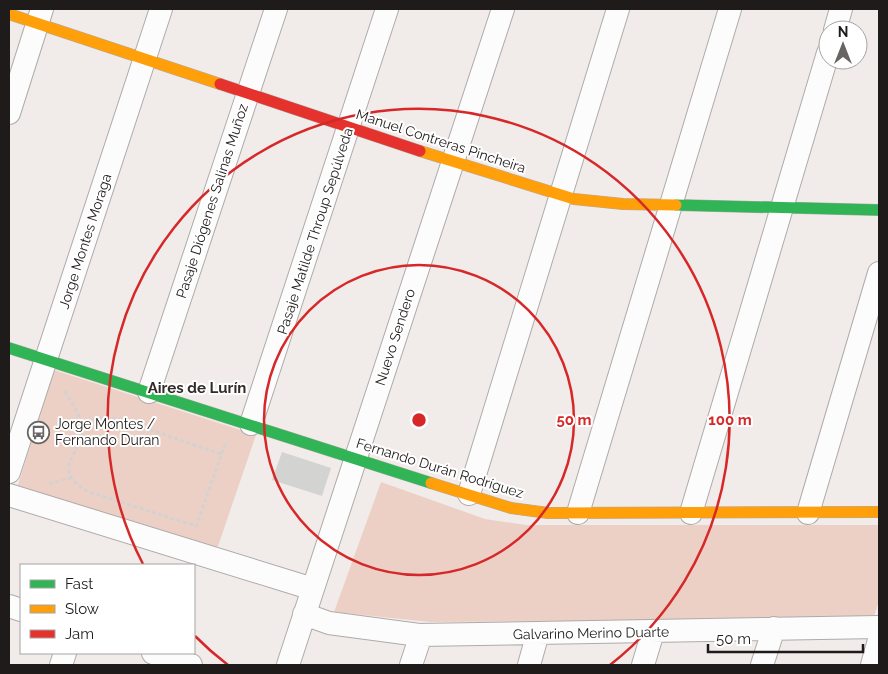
<svg xmlns="http://www.w3.org/2000/svg" width="888" height="674" font-family="Raleway,sans-serif">
  <style>
    .green { fill: #edd0c5 }
    .building { fill: #d3d3d2 }
    .lines { fill: none; stroke-linecap: round; stroke-linejoin: round }
    .street-casing { stroke: #aeabaa; stroke-width: 24 }
    .fast-casing { stroke: #aeabaa; stroke-width: 12 }
    .slow-casing { stroke: #aeabaa; stroke-width: 12 }
    .jam-casing { stroke: #aeabaa; stroke-width: 12 }
    .path { stroke: #d3d2d1; stroke-width: 3; stroke-dasharray: 4 2.5; stroke-linecap: butt }
    .street { stroke: #fdfcfc; stroke-width: 22 }
    .fast { stroke: #30b455; stroke-width: 11 }
    .slow { stroke: #ff9f0a; stroke-width: 11 }
    .jam { stroke: #e5322d; stroke-width: 11 }
    .ring { fill: none; stroke: #d62828; stroke-width: 2.5 }
    .labels { text-anchor: middle; stroke-width: 4; stroke-linejoin: round; paint-order: stroke }
    .street-label { font-size: 14px; fill: #1e1b1a; stroke: #fff }
    .poi-label { font-size: 14px; fill: #1e1b1a; stroke: #fff; text-anchor: start }
    .neighbourhood-label { font-size: 15px; font-weight: bold; fill: #322b28; stroke: #fff }
    .centre { fill: #d62828; stroke: #fff; stroke-width: 2.5 }
    .ring-label { font-size: 15px; text-anchor: middle; font-weight: bold; fill: #d62828; stroke: #fff; stroke-width: 4; stroke-linejoin: round; paint-order: stroke }
  </style>
  <rect width="100%" height="100%" fill="#f1ecea"/>
  <path class="green" d="M 54,370 L 256,435 L 216,552 L 17,488 Z
    M 381,482 L 485,519 L 526,525 L 879,525 L 879,601 L 873,619 L 430,622 L 334,612 Z"/>
  <path class="building" d="M 282,452 L 331,468 L 322,496 L 272,480 Z"/>
  <g class="lines">
    <defs>
      <path id="street" d="M 835,30 L 841,9
        M 9,113 L 42,9
        M 149,392 L 276,9
        M 251,424 L 387,9
        M 9,472 L 161,9
        M 469,494 L 618,9
        M 9,495 L 313,589
        M 578,513 L 730,9
        M 691,513 L 828,53
        M 808,513 L 879,273
        M 9,606 L 21,610
        M 304,614 L 329,623 L 419,635 L 879,627
        M 153,653 L 191,665
        M 61,665 L 65,653
        M 288,665 L 503,9
        M 411,665 L 421,635
        M 529,665 L 538,633
        M 643,665 L 653,632
        M 762,665 L 774,628
        M 872,665 L 879,640"/>
      <path id="fast" d="M 676,205 L 879,210
        M 9,348 L 431,483"/>
      <path id="slow" d="M 9,14 L 220,84
        M 420,151 L 574,199 L 623,204 L 676,205
        M 431,483 L 511,508 L 548,513 L 879,512"/>
      <path id="jam" d="M 220,84 L 420,151"/>
    </defs>
    <use href="#street" class="street-casing"/>
    <use href="#fast" class="fast-casing"/>
    <use href="#slow" class="slow-casing"/>
    <use href="#jam" class="jam-casing"/>
    <path class="path" d="M 65,391 C 71,402 80,413 81,426 C 84,456 47,468 89,492 L 196,526
      M 80,422 L 102,418 L 118,419 L 221,454
      M 49,484 L 70,478
      M 196,527 L 226,441"/>
    <use href="#street" class="street"/>
    <use href="#fast" class="fast"/>
    <use href="#slow" class="slow"/>
    <use href="#jam" class="jam"/>
  </g>
  <g class="ring">
    <circle cx="419" cy="420" r="155"/>
    <path d="M228 665A311 311 0 0 1 195 636M143 564A311 311 0 1 1 610 665"/>
  </g>
  <defs>
    <symbol id="bus-ring" viewBox="-11 -11 22 22"><circle r="9.5" fill="#fff" stroke="#686463" stroke-width="1.5"/><path d="M-5-6H5V4H4V6H2V4H-2V6H-4V4H-5ZM-3.5-4V0h7V-4ZM-3.5 1.2v1.5H-2V1.2ZM2 1.2v1.5H3.5V1.2Z" fill="#686463"/></symbol>
  </defs>
  <g fill-rule="evenodd">
    <use href="#bus-ring" x="26" y="420" width="25" height="25"/>
  </g>
  <g class="labels">
    <g class="street-label">
      <text transform="translate(441 141) rotate(18)" y="5">Manuel Contreras Pincheira</text>
      <text transform="translate(212 201) rotate(-72)" y="5">Pasaje Diógenes Salinas Muñoz</text>
      <text transform="translate(315 231) rotate(-72)" y="5">Pasaje Matilde Throup Sepúlveda</text>
      <text transform="translate(85 241) rotate(-72)" y="5">Jorge Montes Moraga</text>
      <text transform="translate(395 337) rotate(-72)" y="5">Nuevo Sendero</text>
      <text transform="translate(440 468) rotate(17)" y="5">Fernando Durán Rodríguez</text>
      <text transform="translate(591 633) rotate(-1)" y="5">Galvarino Merino Duarte</text>
    </g>
    <g class="poi-label">
      <text x="55" y="429">Jorge Montes /<tspan x="55" dy="16">Fernando Duran</tspan></text>
    </g>
    <g class="neighbourhood-label">
      <text x="197" y="393">Aires de Lurín</text>
    </g>
  </g>
  <circle cx="419" cy="420" r="8" class="centre"/>
  <g class="ring-label">
    <text x="574" y="425">50 m</text>
    <text x="730" y="425">100 m</text>
  </g>
  <rect width="888" height="674" fill="none" stroke="#1e1b1a" stroke-width="20"/>
  <rect x="20" y="564" width="175" height="90" fill="#ffffff" stroke="#a5a4a3"/>
  <rect x="30" y="580" width="25" height="8" fill="#30b455" stroke="#a5a4a3"/>
  <text x="65" y="589" font-size="15" fill="#1e1b1a">Fast</text>
  <rect x="30" y="605" width="25" height="8" fill="#ff9f0a" stroke="#a5a4a3"/>
  <text x="65" y="614" font-size="15" fill="#1e1b1a">Slow</text>
  <rect x="30" y="630" width="25" height="8" fill="#e5322d" stroke="#a5a4a3"/>
  <text x="65" y="639" font-size="15" fill="#1e1b1a">Jam</text>
  <g transform="translate(843 45)"><circle r="24" fill="#ffffff" stroke="#a5a4a3"/>
  <path d="M0-4L9 19L0 12L-9 19Z" fill="#686463"/>
  <text y="-8" font-size="14" font-weight="bold" text-anchor="middle" fill="#1e1b1a">N</text>
  </g>
  <path d="M708 644v8h155v-8" fill="none" stroke="#1e1b1a" stroke-width="2.5"/>
  <text x="716" y="644" font-size="15" fill="#1e1b1a" stroke="#ffffff" stroke-width="4" paint-order="stroke">50 m</text>
</svg>
